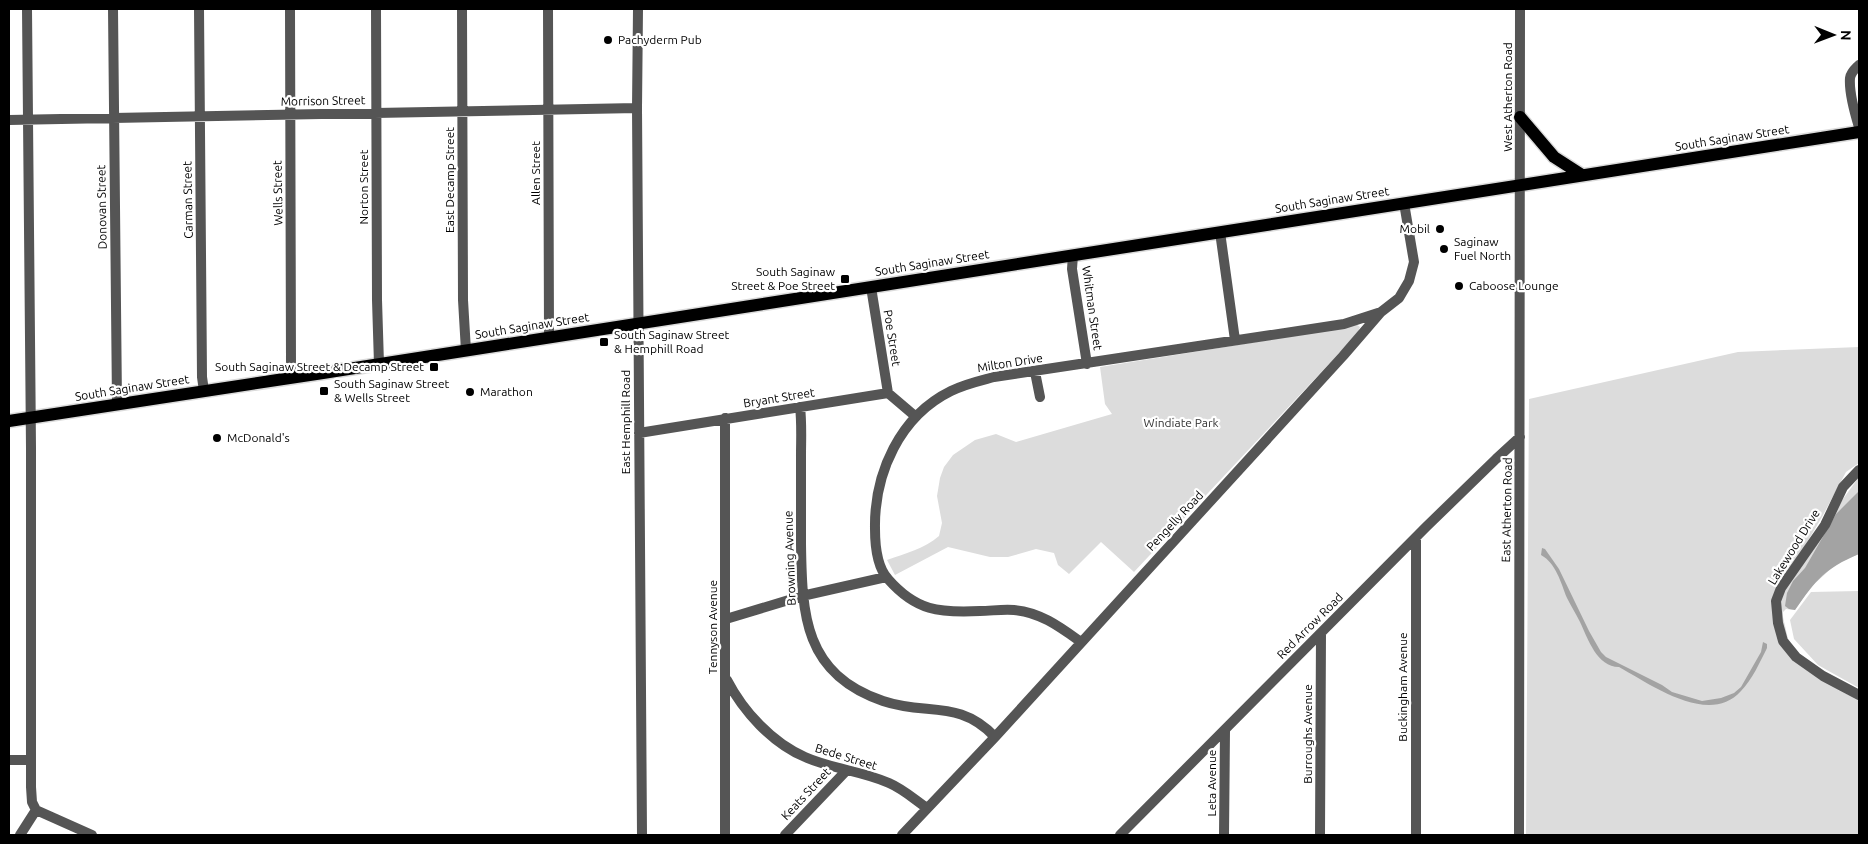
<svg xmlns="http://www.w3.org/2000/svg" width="1868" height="844" font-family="Ubuntu,sans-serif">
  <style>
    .green { fill: #dcdcdc }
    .water { fill: #a3a3a3 }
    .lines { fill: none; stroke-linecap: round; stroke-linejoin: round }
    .major-casing { stroke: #dbdbdb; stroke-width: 15 }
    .minor { stroke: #555; stroke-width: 10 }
    .major { stroke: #000; stroke-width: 12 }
    .poi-dot { fill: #000; stroke: #fff; stroke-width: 2 }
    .labels { text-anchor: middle; stroke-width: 4.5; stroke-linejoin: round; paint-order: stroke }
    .poi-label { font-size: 12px; fill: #000; stroke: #fff; text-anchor: start }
    .street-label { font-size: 12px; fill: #000; stroke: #fff }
    .park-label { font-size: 12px; fill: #333; stroke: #fff }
  </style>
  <rect width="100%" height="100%" fill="#fff"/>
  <path class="green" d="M 1356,324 L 1360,327 L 1357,334 L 1134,572 L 1101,542 L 1069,574 L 1058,565 L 1054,553 L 1036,549 L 1008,557 L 990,557 L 948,547 L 895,575 L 887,560 C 906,553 924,549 939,536 L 942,523 L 937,496 L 940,478 L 944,467 L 953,455 L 975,440 L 996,434 L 1016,442 L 1112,414 L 1105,404 L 1100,367 L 1331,330 Z
    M 1859,347 L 1859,463 L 1846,472 L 1822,517 L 1787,576 L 1859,477 L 1859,554 L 1836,564 L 1810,588 L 1795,610 L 1786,609 L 1783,612 L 1783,617 L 1792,656 L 1808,671 L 1859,701 L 1859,835 L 1526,835 L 1529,399 L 1738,352 Z
    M 1859,591 L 1859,688 L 1818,665 L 1794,639 L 1790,620 L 1811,592 Z"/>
  <path class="water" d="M 1859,491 L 1859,554 C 1824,569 1817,579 1795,610 L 1789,609 L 1785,606 L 1787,593 L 1793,581 L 1805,568 L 1836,514 Z
    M 1542,548 L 1545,549 L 1559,569 L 1589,631 L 1601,652 L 1606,657 L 1662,685 L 1672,692 L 1702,701 L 1721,698 L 1734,693 L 1741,687 L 1761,652 L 1763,642 L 1767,644 L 1767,648 C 1760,662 1752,680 1741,691 C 1709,727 1650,684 1619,667 C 1597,667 1588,639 1580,622 C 1576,614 1571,606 1567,598 C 1561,583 1556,563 1541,555 Z"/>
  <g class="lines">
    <defs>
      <path id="major" d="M 1520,117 L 1554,157 L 1582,175
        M 9,421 L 323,373 L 1859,132"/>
    </defs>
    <use href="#major" class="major-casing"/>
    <path class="minor" d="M 113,9 L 117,404
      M 199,9 L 202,377 L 204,391
      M 290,9 L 291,364 L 293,377
      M 376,9 L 377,300 L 379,364
      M 462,9 L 463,300 L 466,351
      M 548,9 L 549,337
      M 638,9 L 637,108 L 642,835
      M 1859,65 C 1855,69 1851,72 1850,78 C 1849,91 1855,114 1859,127
      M 9,120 L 637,108
      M 1220,232 L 1235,340
      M 1073,255 L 1072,269 L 1087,364
      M 871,287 L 888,393
      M 1035,372 L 1040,397
      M 800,407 C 802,423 801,440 801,456 C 801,485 801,515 801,544 C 802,615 804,674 883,701 C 927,716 959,699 995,737
      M 725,418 L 725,835
      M 639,433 L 888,393 L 915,416
      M 1859,470 L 1843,487 L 1825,525 L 1781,588 L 1776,601 L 1778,623 L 1783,641 L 1796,657 L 1823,676 L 1859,695
      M 726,619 L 802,596 L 886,577
      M 1081,642 C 1060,627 1040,612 1014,610 C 1002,609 991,611 980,611 C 939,613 916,611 888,579 C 877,567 875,545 875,529 C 874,473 900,416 951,391 C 965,384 979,381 994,377 L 1344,324 L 1381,312
      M 727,680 C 743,711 772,743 805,757 C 832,769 862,771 889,783 C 903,789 914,799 927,808
      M 9,760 L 30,760
      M 36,810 L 92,835
      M 20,835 L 36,810 L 32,802 L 31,787 L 31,448 L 27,9
      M 785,835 L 846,771
      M 902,835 L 995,737 L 1343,356 L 1381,312 L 1399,298 L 1409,281 L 1414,262 L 1404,203
      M 1120,835 L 1426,527 L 1496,459 L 1520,437
      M 1224,835 L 1225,731
      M 1320,835 L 1321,633
      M 1416,835 L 1416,538
      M 1519,835 L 1520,9"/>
    <use href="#major" class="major"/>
  </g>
  <g class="poi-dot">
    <circle cx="608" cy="40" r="5"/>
    <circle cx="1440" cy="229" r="5"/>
    <circle cx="1444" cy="249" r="5"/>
    <rect x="840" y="274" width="10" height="10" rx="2.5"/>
    <circle cx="1459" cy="286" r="5"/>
    <rect x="599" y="337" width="10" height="10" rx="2.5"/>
    <rect x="429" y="362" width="10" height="10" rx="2.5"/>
    <rect x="319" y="386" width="10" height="10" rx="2.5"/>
    <circle cx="470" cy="392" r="5"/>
    <circle cx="217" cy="438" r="5"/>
  </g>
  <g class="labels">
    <g class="poi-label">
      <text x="618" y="44">Pachyderm Pub</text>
      <text x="1430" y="233" text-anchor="end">Mobil</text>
      <text x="1454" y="246">Saginaw<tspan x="1454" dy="14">Fuel North</tspan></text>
      <text x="835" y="276" text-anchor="end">South Saginaw<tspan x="835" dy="14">Street &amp; Poe Street</tspan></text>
      <text x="1469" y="290">Caboose Lounge</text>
      <text x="614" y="339">South Saginaw Street<tspan x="614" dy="14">&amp; Hemphill Road</tspan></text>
      <text x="424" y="371" text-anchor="end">South Saginaw Street &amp; Decamp Street</text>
      <text x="334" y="388">South Saginaw Street<tspan x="334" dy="14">&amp; Wells Street</tspan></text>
      <text x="480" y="396">Marathon</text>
      <text x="227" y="442">McDonald's</text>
    </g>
    <g class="street-label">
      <text transform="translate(1508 97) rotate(-90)" y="4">West Atherton Road</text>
      <text transform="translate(323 101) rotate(-1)" y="4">Morrison Street</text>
      <text transform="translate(1732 138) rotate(-9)" y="4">South Saginaw Street</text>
      <text transform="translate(536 173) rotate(-90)" y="4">Allen Street</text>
      <text transform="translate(450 180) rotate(-90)" y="4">East Decamp Street</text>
      <text transform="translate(364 187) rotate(-90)" y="4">Norton Street</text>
      <text transform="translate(278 193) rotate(-91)" y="4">Wells Street</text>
      <text transform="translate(188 200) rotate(-91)" y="4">Carman Street</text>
      <text transform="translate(1332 200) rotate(-9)" y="4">South Saginaw Street</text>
      <text transform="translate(102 207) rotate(-91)" y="4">Donovan Street</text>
      <text transform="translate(932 263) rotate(-9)" y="4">South Saginaw Street</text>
      <text transform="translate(1092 308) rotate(82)" y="4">Whitman Street</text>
      <text transform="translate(532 326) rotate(-9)" y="4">South Saginaw Street</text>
      <text transform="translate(892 338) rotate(81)" y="4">Poe Street</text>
      <text transform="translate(1010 363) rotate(-9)" y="4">Milton Drive</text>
      <text transform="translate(132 388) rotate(-9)" y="4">South Saginaw Street</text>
      <text transform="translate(779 398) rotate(-9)" y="4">Bryant Street</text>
      <text transform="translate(626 422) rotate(-90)" y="4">East Hemphill Road</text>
      <text transform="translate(1507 510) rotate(-89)" y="4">East Atherton Road</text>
      <text transform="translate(1175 521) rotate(-47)" y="4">Pengelly Road</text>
      <text transform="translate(1794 547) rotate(-58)" y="4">Lakewood Drive</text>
      <text transform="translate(790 558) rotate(-92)" y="4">Browning Avenue</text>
      <text transform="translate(1310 626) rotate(-45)" y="4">Red Arrow Road</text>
      <text transform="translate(713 627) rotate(-90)" y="4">Tennyson Avenue</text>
      <text transform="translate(1403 687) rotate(-90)" y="4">Buckingham Avenue</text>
      <text transform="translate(1308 734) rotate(-90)" y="4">Burroughs Avenue</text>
      <text transform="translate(846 757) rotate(17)" y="4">Bede Street</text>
      <text transform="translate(1212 783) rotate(-90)" y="4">Leta Avenue</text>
      <text transform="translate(806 794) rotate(-47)" y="4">Keats Street</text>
    </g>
    <g class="park-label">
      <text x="1181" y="427">Windiate Park</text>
    </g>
  </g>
  <rect width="1868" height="844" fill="none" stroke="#000000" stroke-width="20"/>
  <g transform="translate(1833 35) rotate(91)" stroke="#ffffff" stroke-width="4" paint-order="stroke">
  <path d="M0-4L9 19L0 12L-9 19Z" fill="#000000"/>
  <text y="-8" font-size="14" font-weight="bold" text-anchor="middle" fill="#000000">N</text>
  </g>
</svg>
